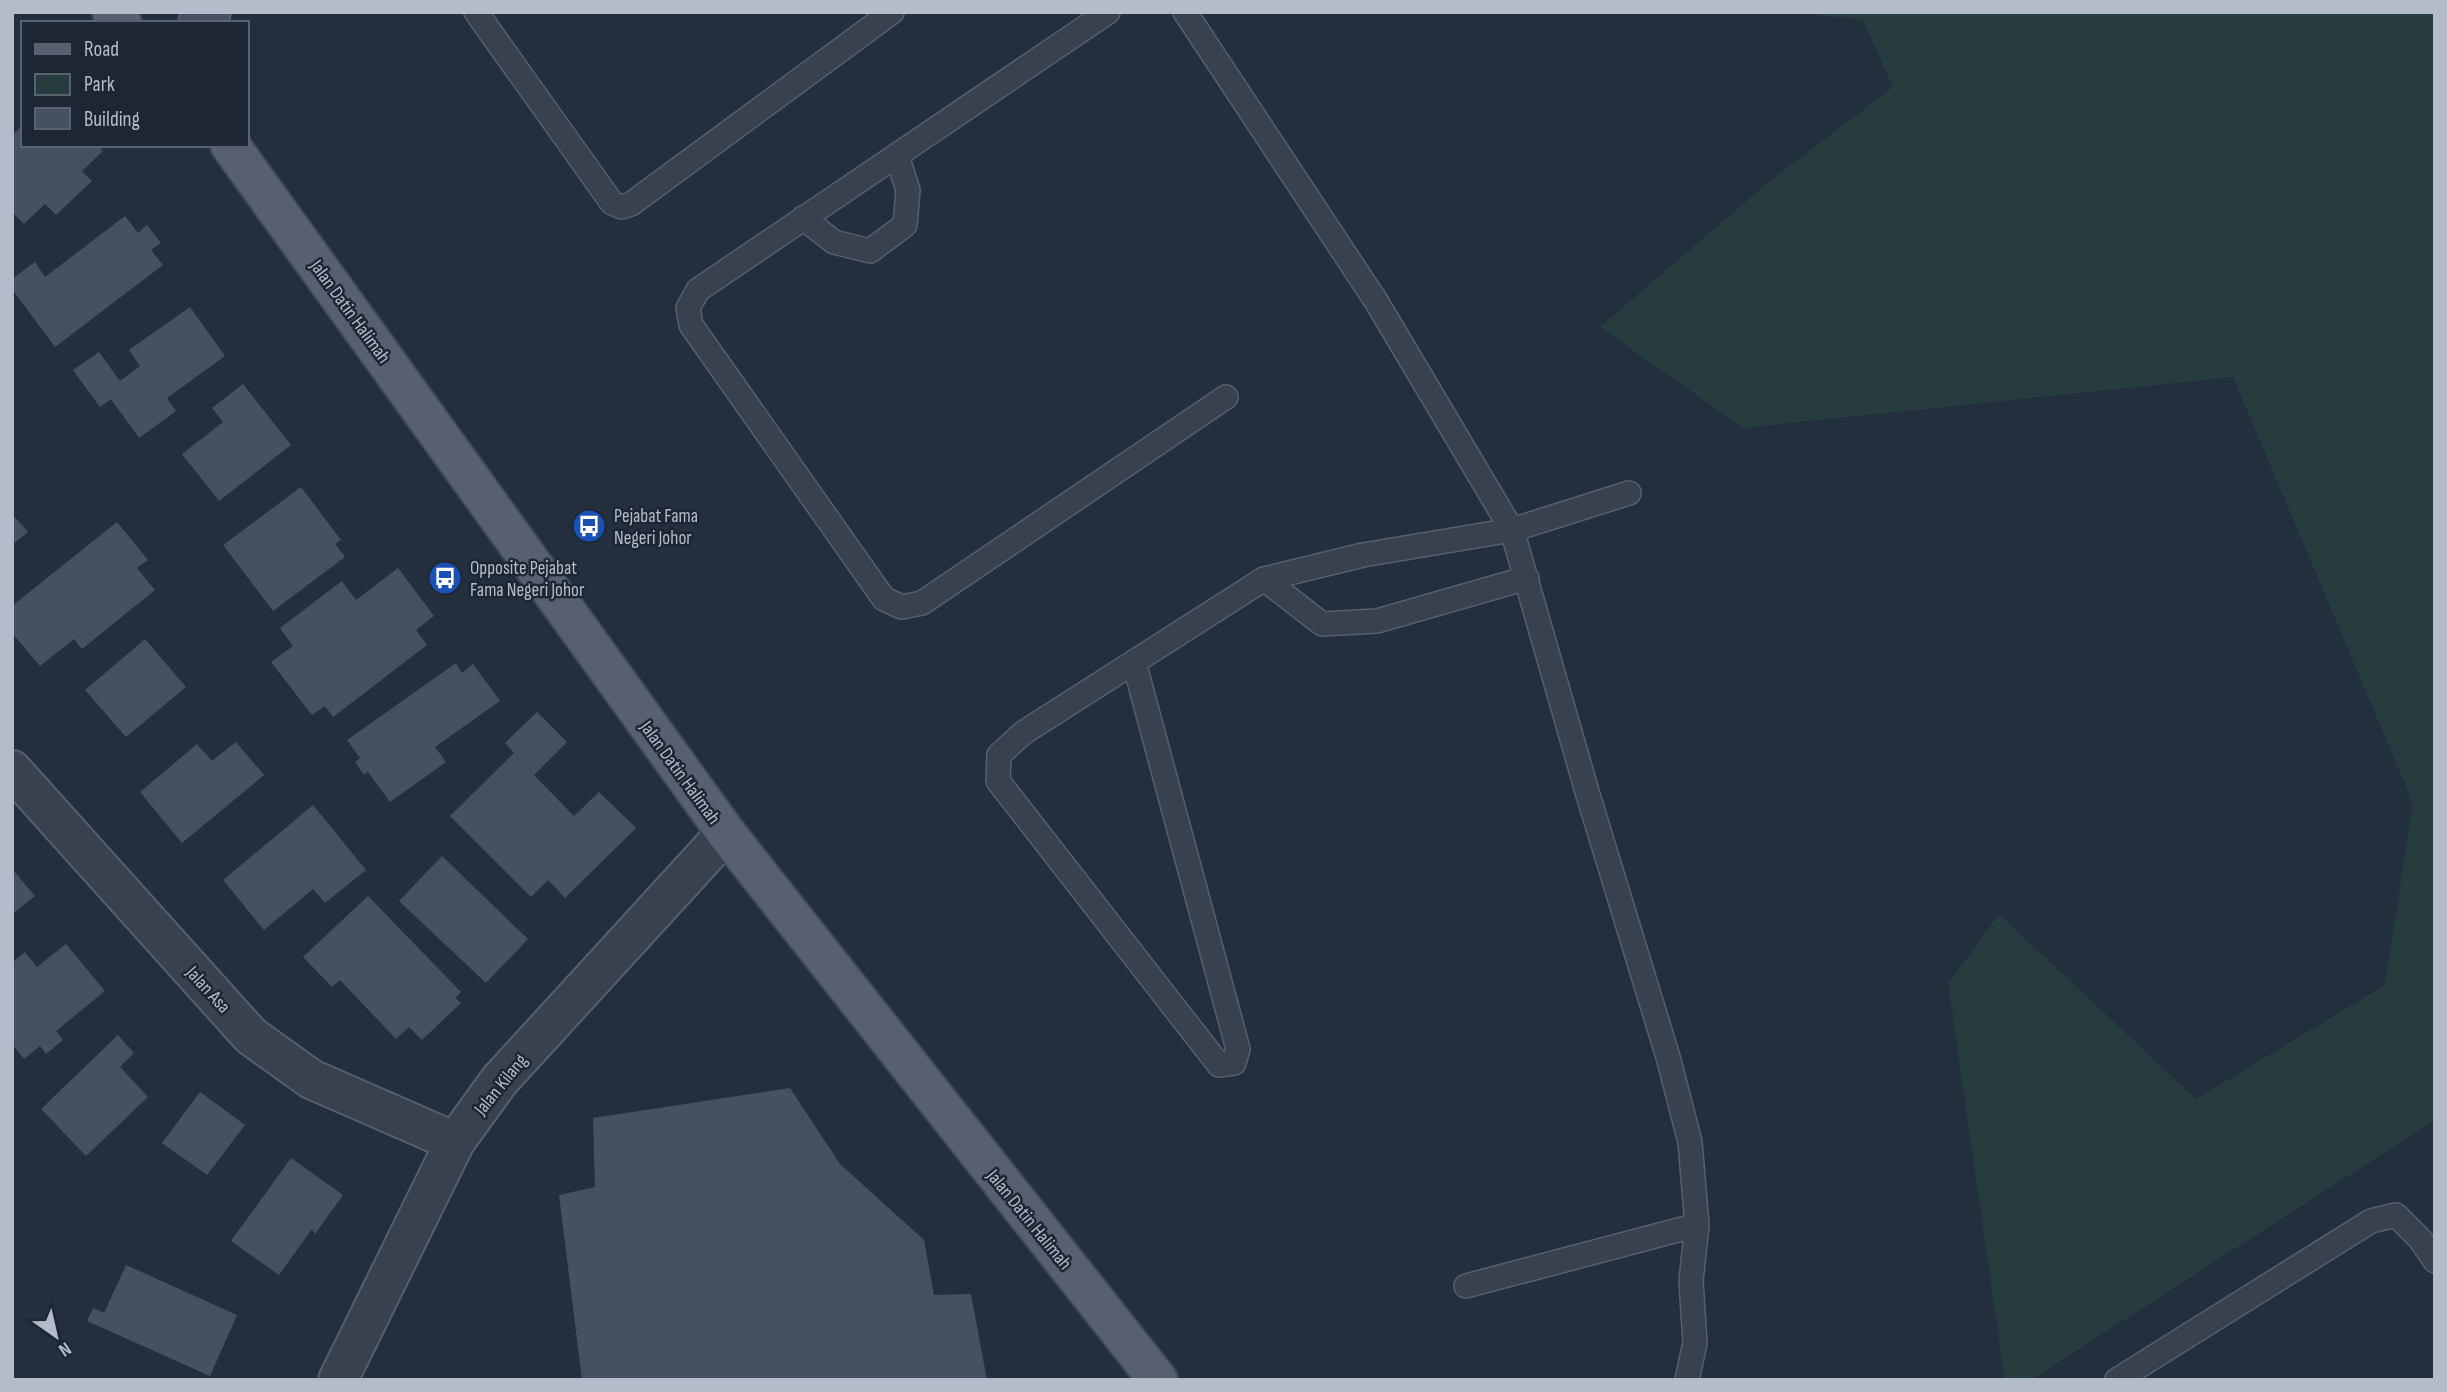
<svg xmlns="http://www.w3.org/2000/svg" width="2447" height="1392" font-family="'Sofia Sans Condensed',sans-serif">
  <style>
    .green { fill: #263c3f }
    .building { fill: #455162 }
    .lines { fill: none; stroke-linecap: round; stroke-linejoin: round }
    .lane-casing { stroke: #565f6c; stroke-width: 26 }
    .street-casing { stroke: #565f6c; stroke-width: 42 }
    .secondary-casing { stroke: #565f6c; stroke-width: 42 }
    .primary-casing { stroke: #414a57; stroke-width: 42 }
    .lane { stroke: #38414e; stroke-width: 23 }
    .street { stroke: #38414e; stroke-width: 38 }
    .secondary { stroke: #465061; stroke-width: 38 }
    .primary { stroke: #56606e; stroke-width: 38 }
    .labels { text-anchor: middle; stroke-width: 5; stroke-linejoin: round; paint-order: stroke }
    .street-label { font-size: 19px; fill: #b4bcc9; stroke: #1d2633 }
    .poi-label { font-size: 19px; fill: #b4bcc9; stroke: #1d2633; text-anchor: start }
  </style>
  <rect width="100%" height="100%" fill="#242f3e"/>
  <path class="green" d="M 1793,12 L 2435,12 L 2435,1120 L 2031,1380 L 2005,1380 L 1948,984 L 1999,914 L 2196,1099 L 2385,985 L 2413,803 L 2233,377 L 1743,428 L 1600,327 L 1772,179 L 1893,87 L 1863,20 Z"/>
  <path class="building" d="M 23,125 L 23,145 L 98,145 L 103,151 L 82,171 L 92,181 L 56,215 L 45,204 L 24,224 L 12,212 L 12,135 Z
    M 125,216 L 138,233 L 147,225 L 161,243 L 151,250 L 163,265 L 55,347 L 12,289 L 12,279 L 35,262 L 45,277 Z
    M 190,307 L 225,356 L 167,398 L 176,411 L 139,438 L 111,399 L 100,407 L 73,370 L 99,352 L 120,381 L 140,366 L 129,350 Z
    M 243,384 L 291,445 L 219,501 L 182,454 L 223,422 L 212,408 Z
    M 301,487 L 341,540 L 335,544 L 345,557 L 273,611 L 223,545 Z
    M 12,514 L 28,532 L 12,545 Z
    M 117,522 L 148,560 L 137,568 L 155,590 L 82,649 L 74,639 L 40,666 L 12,633 L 12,606 Z
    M 398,568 L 434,616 L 416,630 L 427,645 L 333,717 L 325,706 L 312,715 L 271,662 L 293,646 L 280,628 L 342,581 L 356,600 Z
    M 145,639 L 186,687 L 126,737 L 85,690 Z
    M 456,663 L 462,673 L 473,664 L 500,701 L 435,747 L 446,762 L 390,802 L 368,772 L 364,775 L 355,762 L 360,758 L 347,740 Z
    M 537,712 L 567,742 L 534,775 L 574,816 L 599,792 L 636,828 L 565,898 L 548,880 L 531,897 L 450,816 L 514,753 L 505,743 Z
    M 236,742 L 264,775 L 182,843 L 140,792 L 197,744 L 212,761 Z
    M 313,805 L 366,870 L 325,903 L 313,889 L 264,930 L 223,880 Z
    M 442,856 L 528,939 L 486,983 L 399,901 Z
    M 12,869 L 35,896 L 12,914 Z
    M 368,896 L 461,992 L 455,998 L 461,1003 L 422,1040 L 409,1027 L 396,1039 L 340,980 L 332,987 L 303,957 Z
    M 66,944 L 105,991 L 56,1031 L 63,1040 L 46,1054 L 40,1046 L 24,1059 L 12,1044 L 12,962 L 25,952 L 37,967 Z
    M 118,1035 L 134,1053 L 120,1067 L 148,1097 L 86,1156 L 41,1109 Z
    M 790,1088 L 840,1164 L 924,1240 L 934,1295 L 971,1294 L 987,1380 L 582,1380 L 559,1195 L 595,1187 L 593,1118 Z
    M 200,1092 L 245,1125 L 207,1175 L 162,1143 Z
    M 291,1158 L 343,1195 L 315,1234 L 312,1229 L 279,1275 L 231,1241 Z
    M 126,1265 L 237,1315 L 210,1376 L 87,1321 L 93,1308 L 104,1313 Z"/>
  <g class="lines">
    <defs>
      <path id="lane" d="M 476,12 L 612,203 L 622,207 L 631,204 L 892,12
        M 1108,12 L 698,290 L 688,308 L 691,325 L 884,599 L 902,607 L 922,603 L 1226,397
        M 1185,12 L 1376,301 L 1512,530 L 1588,795 L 1668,1057 L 1690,1142 L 1697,1225 L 1691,1281 L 1695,1343 L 1687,1380
        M 803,218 L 834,242 L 870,251 L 905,225 L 908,190 L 897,156
        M 1264,579 L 1322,624 L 1377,621 L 1527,578
        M 1134,662 L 1238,1049 L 1234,1063 L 1219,1065 L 998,781 L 999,755 L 1023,733 L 1264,579 L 1363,555 L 1512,530 L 1629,493
        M 1466,1286 L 1697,1225
        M 2117,1380 L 2371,1221 L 2396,1215 L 2420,1239 L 2435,1261"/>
      <path id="street" d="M 12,770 L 251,1036 L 311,1079 L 455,1142
        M 338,1380 L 455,1142 L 499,1081 L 726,833"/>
      <path id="secondary" d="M 198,23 L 211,12"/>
      <path id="primary" d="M 112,12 L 122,23
        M 230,145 L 726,833 L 1158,1380"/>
    </defs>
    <use href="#lane" class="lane-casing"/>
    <use href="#street" class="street-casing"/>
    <use href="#secondary" class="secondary-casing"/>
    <use href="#primary" class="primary-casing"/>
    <use href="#lane" class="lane"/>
    <use href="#street" class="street"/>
    <use href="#secondary" class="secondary"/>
    <use href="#primary" class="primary"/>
  </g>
  <defs>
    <symbol id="bus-disc" viewBox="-11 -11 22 22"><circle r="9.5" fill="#1a4fb4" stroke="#1d2633"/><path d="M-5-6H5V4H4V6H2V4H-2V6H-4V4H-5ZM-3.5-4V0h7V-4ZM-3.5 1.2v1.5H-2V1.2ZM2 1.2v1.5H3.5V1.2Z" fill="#fff"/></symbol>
  </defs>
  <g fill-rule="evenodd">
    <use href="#bus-disc" x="570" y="507" width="38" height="38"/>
    <use href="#bus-disc" x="426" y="559" width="38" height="38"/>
  </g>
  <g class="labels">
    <g class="street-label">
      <text transform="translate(351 311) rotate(54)" y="7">Jalan Datin Halimah</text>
      <text transform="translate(681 772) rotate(54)" y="7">Jalan Datin Halimah</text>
      <text transform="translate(209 989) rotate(48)" y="7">Jalan Asa</text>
      <text transform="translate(500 1084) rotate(-51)" y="7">Jalan Kilang</text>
      <text transform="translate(1030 1219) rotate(51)" y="7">Jalan Datin Halimah</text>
    </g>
    <g class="poi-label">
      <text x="614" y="522">Pejabat Fama<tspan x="614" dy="22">Negeri Johor</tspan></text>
      <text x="470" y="574">Opposite Pejabat<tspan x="470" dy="22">Fama Negeri Johor</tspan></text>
    </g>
  </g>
  <rect width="2447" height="1392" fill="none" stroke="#b4bcc9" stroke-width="28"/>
  <rect x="21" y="21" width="228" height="126" fill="#1d2633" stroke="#59626f" stroke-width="2"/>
  <rect x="35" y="44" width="35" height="10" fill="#56606e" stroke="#59626f" stroke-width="2"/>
  <text x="84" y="56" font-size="21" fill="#b4bcc9">Road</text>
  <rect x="35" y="74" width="35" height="21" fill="#263c3f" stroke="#59626f" stroke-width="2"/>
  <text x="84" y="91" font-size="21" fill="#b4bcc9">Park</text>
  <rect x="35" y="108" width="35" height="21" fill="#455162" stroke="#59626f" stroke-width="2"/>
  <text x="84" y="126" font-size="21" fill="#b4bcc9">Building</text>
  <g transform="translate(56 1336) rotate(146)" stroke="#1d2633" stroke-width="5" paint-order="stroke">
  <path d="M0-5L12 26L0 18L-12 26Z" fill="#b4bcc9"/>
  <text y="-10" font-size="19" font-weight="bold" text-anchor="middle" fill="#b4bcc9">N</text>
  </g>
</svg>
